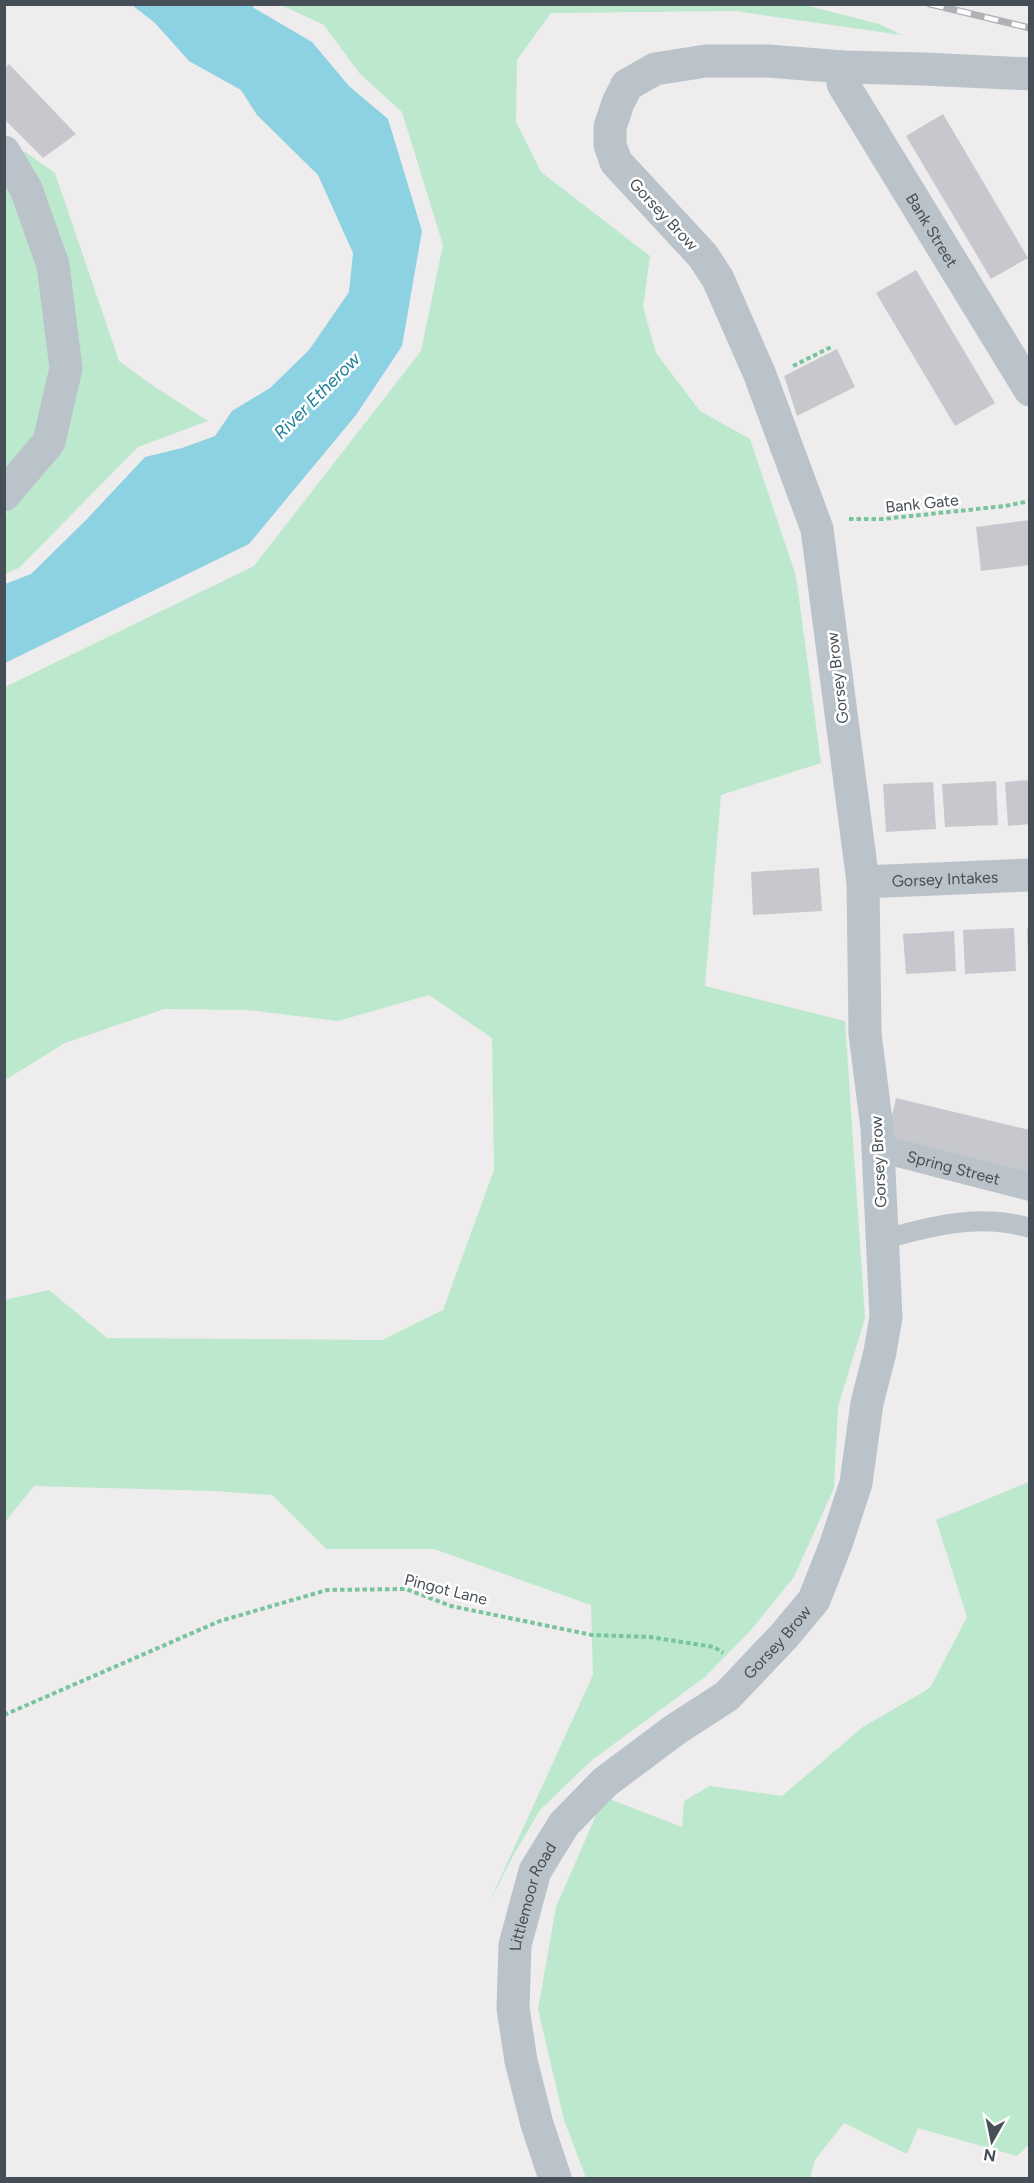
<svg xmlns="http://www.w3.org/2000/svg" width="1034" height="2183" font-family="Figtree,sans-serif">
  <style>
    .green { fill: #bce9cd }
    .water { fill: #8dd2e3 }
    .building { fill: #c7c8ce }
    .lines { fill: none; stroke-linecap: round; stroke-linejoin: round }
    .path { stroke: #78c49e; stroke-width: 4; stroke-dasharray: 4.5 3; stroke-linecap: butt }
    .service { stroke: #bbc3ca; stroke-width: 20 }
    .pedestrian { stroke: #bbc3ca; stroke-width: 28 }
    .minor { stroke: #bbc3ca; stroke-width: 33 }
    .rail-casing { stroke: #aeb1b6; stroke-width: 7 }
    .rail { stroke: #fff; stroke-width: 4.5; stroke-dasharray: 14; stroke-linecap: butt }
    .labels { text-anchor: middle; stroke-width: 5; stroke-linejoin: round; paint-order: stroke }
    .street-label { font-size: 16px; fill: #464f57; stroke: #fff }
    .water-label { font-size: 18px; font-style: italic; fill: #187f98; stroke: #fff }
  </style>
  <rect width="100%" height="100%" fill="#eeecec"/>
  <path class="green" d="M 801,4 L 879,24 L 902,35 L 735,11 L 551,13 L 517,60 L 516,122 L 541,172 L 650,256 L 643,307 L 656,353 L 700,411 L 750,439 L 796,576 L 821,763 L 721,795 L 705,986 L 845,1021 L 865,1318 L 838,1407 L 834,1488 L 794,1577 L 751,1630 L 705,1677 L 592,1760 L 540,1810 L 513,1856 L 488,1905 L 593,1675 L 591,1605 L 434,1549 L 326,1549 L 272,1495 L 214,1491 L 34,1486 L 5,1522 L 4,1300 L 49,1290 L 107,1338 L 382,1340 L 443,1310 L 494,1170 L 492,1038 L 429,995 L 338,1021 L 247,1010 L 164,1009 L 65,1043 L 5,1080 L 5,687 L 254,566 L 421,351 L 443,245 L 402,112 L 360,74 L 324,25 L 281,5 Z
    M 5,144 L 27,153 L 55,173 L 119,361 L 155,387 L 208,421 L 138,447 L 19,568 L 5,574 L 5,519 L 23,456 L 5,472 Z
    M 1029,1482 L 1029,2144 L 1017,2156 L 918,2128 L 907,2154 L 844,2123 L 815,2160 L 810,2178 L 586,2178 L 564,2120 L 538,2009 L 556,1907 L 604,1797 L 682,1827 L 684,1801 L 710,1786 L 782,1796 L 863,1727 L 930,1688 L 967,1617 L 936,1520 Z"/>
  <path class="water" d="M 132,5 L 252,5 L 254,8 L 312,42 L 349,86 L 388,119 L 422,231 L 402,346 L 356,415 L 249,544 L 5,663 L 5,584 L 31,574 L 87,519 L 145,457 L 182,448 L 215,436 L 232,411 L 270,388 L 309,350 L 349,292 L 353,253 L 318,175 L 257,115 L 241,90 L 189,61 L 155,23 Z"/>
  <path class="building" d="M 9,64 L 76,134 L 43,158 L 4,119 L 4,69 Z
    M 943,114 L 1028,258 L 991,279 L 906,136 Z
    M 916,270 L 995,403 L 955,426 L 876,293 Z
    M 837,349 L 855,387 L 797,416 L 784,376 Z
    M 1030,520 L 1030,565 L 981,571 L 976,527 Z
    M 1030,780 L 1030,824 L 1008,826 L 1005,782 Z
    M 996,781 L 998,825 L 945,827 L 942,784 Z
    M 933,782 L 936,829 L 886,832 L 883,784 Z
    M 819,868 L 822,911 L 753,915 L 751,872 Z
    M 1014,928 L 1016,971 L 965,974 L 963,930 Z
    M 1027,929 L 1030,929 L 1030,956 L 1028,956 Z
    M 954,931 L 956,971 L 906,974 L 903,934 Z
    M 896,1098 L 1030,1130 L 1030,1175 L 887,1139 Z"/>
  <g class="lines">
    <path class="path" d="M 793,366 L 831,347
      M 849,519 L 883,519 L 1005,506 L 1030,501
      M 4,1715 L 220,1621 L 327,1590 L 406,1589 L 451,1606 L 592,1635 L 650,1637 L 714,1647 L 723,1653"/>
    <path class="service" d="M 882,1240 C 930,1226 980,1213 1030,1228"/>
    <path class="pedestrian" id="s1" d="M 878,1148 L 1030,1187"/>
    <g class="minor">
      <path id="s2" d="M 843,67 L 843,84 L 1030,390"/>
      <path d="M 4,152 L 26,189 L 53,265 L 66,368 L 49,442 L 4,495"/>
      <path id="s3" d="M 863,882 L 1030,875"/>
      <path id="s4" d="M 555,2178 L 537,2124 L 521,2061 L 513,2008 L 515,1945 L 535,1871 L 564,1824 L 605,1782 L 676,1729 L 727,1696 L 784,1636 L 814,1600 L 836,1544 L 856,1483 L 867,1403 L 880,1352 L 886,1317 L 877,1128 L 865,1034 L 863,882 L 817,529 L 760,375 L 718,279 L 703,256 L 616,162 L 610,145 L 610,127 L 618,103 L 627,85 L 655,69 L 706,61 L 768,61 L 843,67 L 924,69 L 1030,74"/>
    </g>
    <defs>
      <path id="rail" d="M 930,4 L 1030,28"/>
    </defs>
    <use href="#rail" class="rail-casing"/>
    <use href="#rail" class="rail"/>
  </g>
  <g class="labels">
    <g class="street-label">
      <text transform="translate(664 214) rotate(47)" y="6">Gorsey Brow</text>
      <text dy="6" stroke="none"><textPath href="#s2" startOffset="188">Bank Street</textPath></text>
      <text transform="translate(922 503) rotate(-6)" y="6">Bank Gate</text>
      <text transform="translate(837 678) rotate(-97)" y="6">Gorsey Brow</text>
      <text dy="6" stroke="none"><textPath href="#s3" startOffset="82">Gorsey Intakes</textPath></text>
      <text transform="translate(878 1162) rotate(-93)" y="6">Gorsey Brow</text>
      <text dy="6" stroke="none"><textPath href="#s1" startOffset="78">Spring Street</textPath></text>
      <text transform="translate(446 1589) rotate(14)" y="6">Pingot Lane</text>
      <text dy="6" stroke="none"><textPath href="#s4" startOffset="652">Gorsey Brow</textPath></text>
      <text dy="6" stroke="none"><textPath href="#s4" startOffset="290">Littlemoor Road</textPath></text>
    </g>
    <g class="water-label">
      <text transform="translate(317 396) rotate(-45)" y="6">River Etherow</text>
    </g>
  </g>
  <rect width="1034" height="2183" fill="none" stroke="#464f57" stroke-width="12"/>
  <g transform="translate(992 2141) rotate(189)" stroke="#ffffff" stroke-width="4.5" paint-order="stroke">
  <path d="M0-4.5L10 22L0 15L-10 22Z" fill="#464f57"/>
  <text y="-9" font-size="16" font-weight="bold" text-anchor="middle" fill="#464f57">N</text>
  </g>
</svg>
